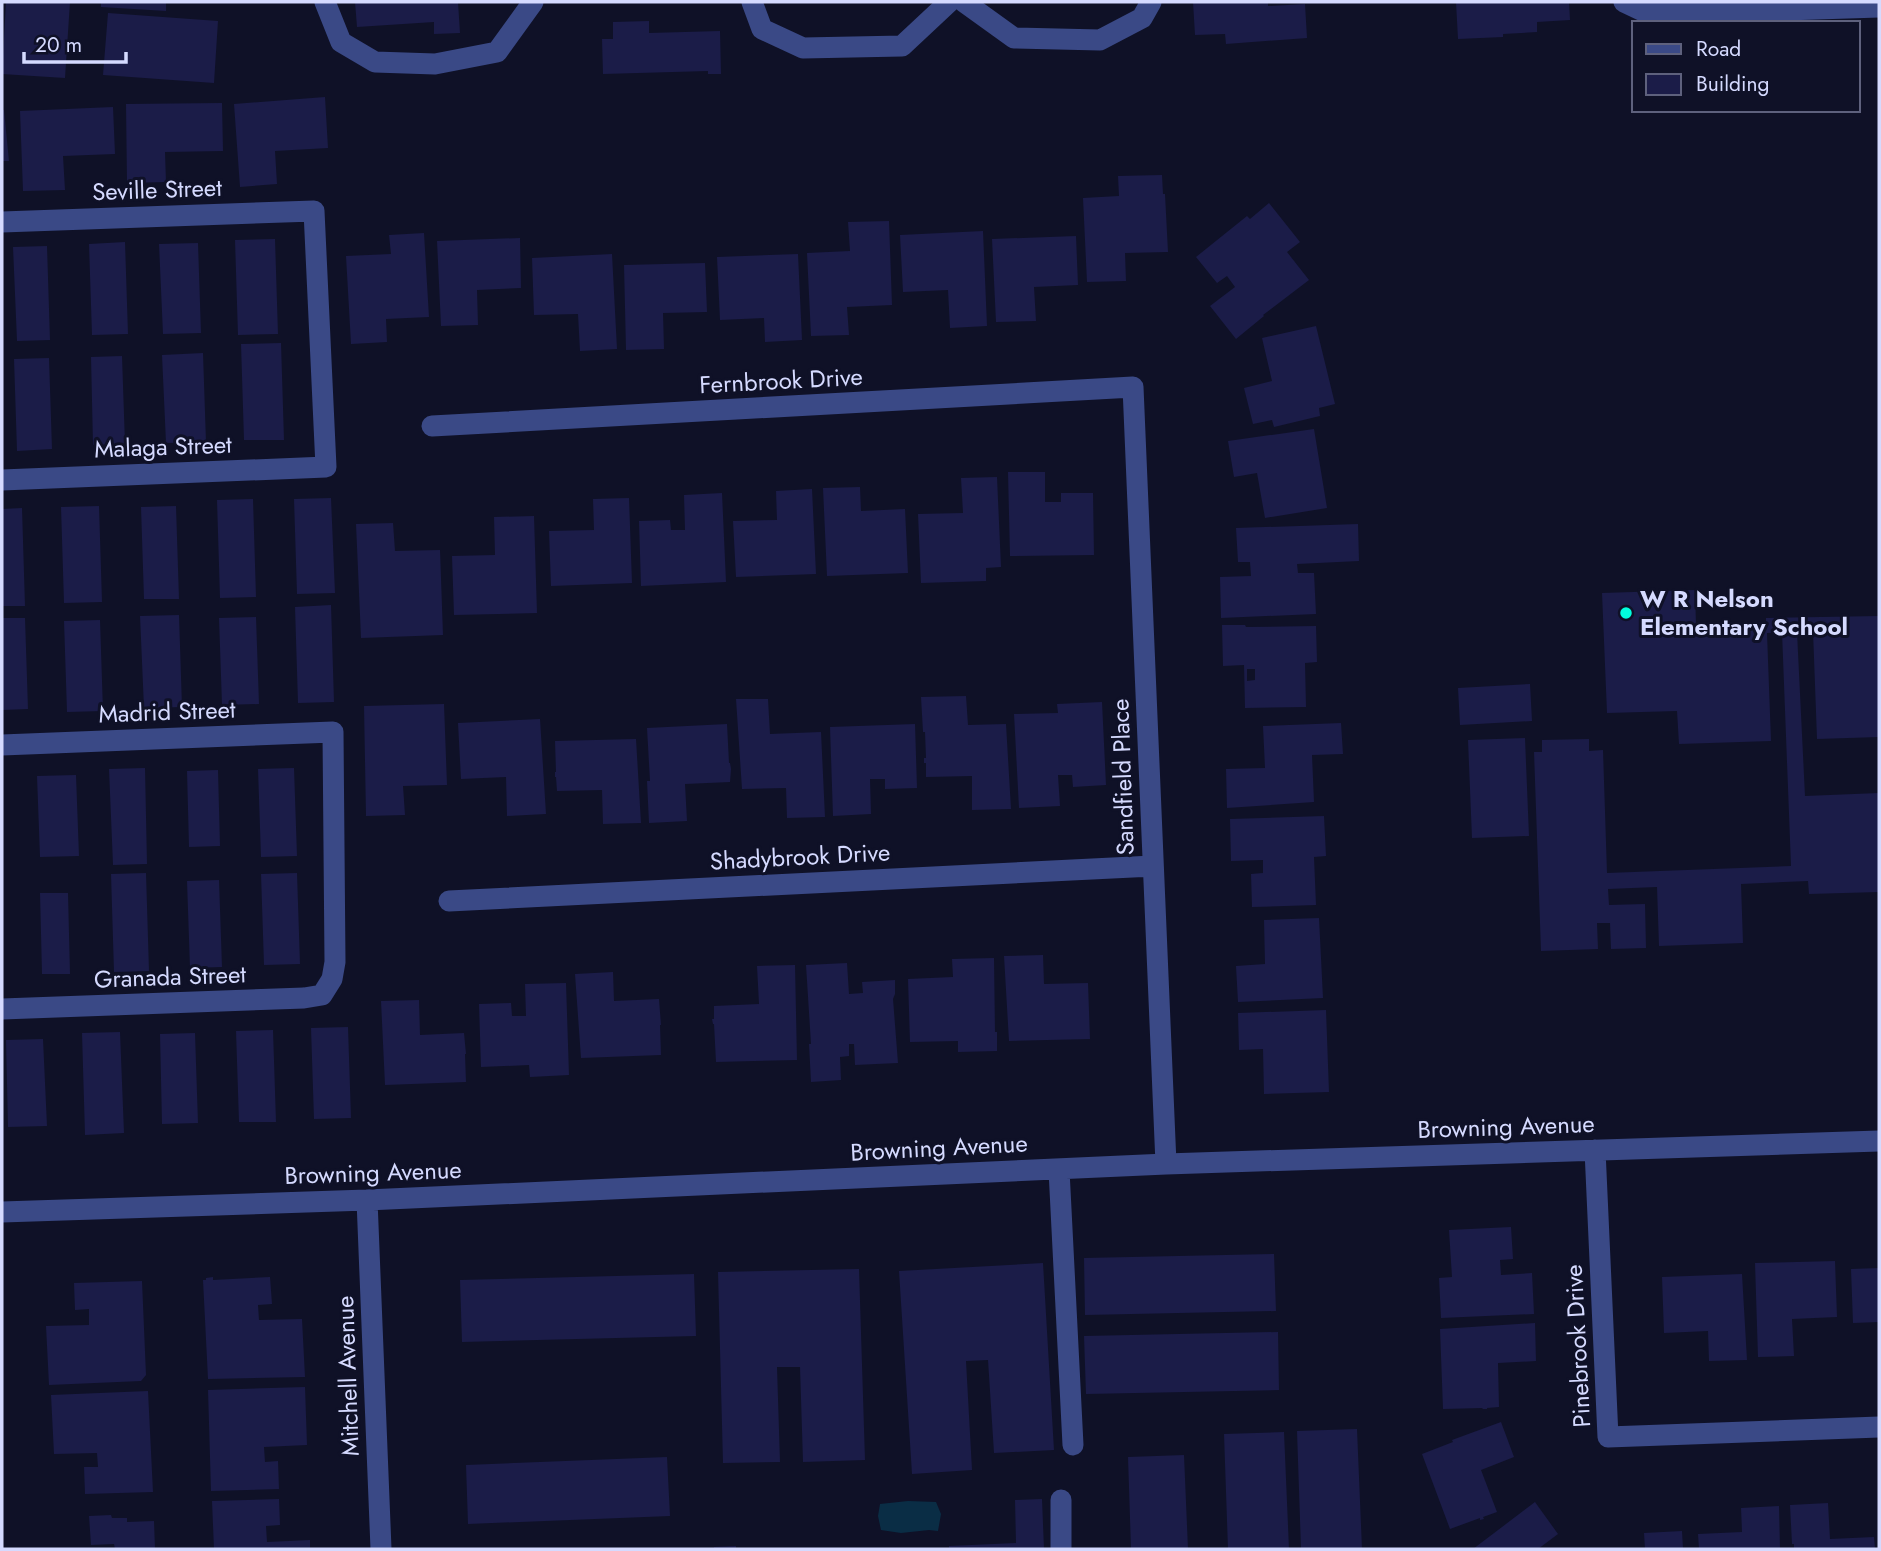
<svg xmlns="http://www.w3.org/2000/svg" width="1881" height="1551" font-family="Jost,sans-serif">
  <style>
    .water { fill: #0a2d45 }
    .building { fill: #1b1c48; fill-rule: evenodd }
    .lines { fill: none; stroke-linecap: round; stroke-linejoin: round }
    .minor { stroke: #3a4986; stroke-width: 21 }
    .poi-dot { fill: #01ffde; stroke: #0f1127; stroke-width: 2.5 }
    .labels { text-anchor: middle; stroke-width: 6; stroke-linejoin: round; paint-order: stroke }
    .street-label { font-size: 24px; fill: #d5daff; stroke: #0f1127 }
    .poi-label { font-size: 24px; font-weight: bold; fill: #d5daff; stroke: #0f1127; text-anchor: start }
  </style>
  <rect width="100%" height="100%" fill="#0f1127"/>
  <path class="water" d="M 908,1501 L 936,1502 L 941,1514 L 938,1531 L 929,1530 L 901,1533 L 881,1530 L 878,1516 L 880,1504 Z"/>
  <path class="building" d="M 6,2 L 70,2 L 65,78 L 2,74 Z
    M 101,2 L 166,2 L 166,11 L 101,7 Z
    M 355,2 L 458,2 L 460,33 L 434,34 L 434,22 L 357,27 Z
    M 1193,2 L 1268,2 L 1268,6 L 1305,4 L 1307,38 L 1226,44 L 1225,34 L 1195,35 Z
    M 1456,2 L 1569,2 L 1570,20 L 1537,22 L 1537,32 L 1503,34 L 1503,37 L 1458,39 Z
    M 108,13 L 218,21 L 214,83 L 103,75 Z
    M 649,21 L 649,33 L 720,31 L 721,74 L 708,74 L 708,71 L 603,74 L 602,39 L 613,39 L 613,22 Z
    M 325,97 L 328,148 L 275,151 L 277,184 L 240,187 L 234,104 Z
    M 222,103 L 223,151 L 165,152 L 166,182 L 127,183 L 126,104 Z
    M 113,107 L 115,154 L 63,156 L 65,190 L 23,191 L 20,111 Z
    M 2,110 L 4,110 L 9,161 L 2,161 Z
    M 1162,175 L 1163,194 L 1165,194 L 1168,252 L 1125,253 L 1126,281 L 1087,282 L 1083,198 L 1119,196 L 1118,176 Z
    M 1269,203 L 1300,242 L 1287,252 L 1309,280 L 1263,315 L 1264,316 L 1236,339 L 1210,306 L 1235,287 L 1227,276 L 1217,283 L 1196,257 L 1247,216 L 1250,219 Z
    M 889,221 L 892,305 L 847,307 L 849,335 L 811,336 L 807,253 L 850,251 L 848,222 Z
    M 983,231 L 987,326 L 950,328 L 948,290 L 903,292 L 900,235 Z
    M 424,233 L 429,317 L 386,319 L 387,342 L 351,344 L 346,256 L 391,254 L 389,235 Z
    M 1076,236 L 1078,285 L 1034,287 L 1036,321 L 996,322 L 992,239 Z
    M 520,238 L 521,288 L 477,290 L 478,325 L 441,326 L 437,241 Z
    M 275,239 L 278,334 L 238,335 L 235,240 Z
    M 125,242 L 128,334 L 92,335 L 89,244 Z
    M 198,243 L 201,333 L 163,334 L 159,244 Z
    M 47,246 L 50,340 L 17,341 L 13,247 Z
    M 612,254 L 617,349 L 580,351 L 578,314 L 534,315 L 532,258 Z
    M 798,254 L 802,340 L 765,342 L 764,318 L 720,320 L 717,257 Z
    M 705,263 L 707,312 L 663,313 L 664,349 L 626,350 L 624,265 Z
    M 1316,326 L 1335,404 L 1319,408 L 1320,416 L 1274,427 L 1272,420 L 1253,424 L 1244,388 L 1272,381 L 1262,338 Z
    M 281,343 L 284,440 L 244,440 L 241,344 Z
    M 203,353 L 206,442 L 166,443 L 162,355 Z
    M 122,356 L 125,444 L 93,445 L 91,357 Z
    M 49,358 L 52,449 L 17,451 L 14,359 Z
    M 1314,429 L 1327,508 L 1265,518 L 1257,473 L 1234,477 L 1228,441 Z
    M 1008,472 L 1045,472 L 1045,502 L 1061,502 L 1061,493 L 1093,493 L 1094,555 L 1010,556 Z
    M 997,477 L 1001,567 L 986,568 L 986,581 L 921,583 L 918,514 L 963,513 L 961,478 Z
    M 860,487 L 861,511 L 905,509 L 908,573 L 827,576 L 823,488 Z
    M 812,489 L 816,574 L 736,577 L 733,521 L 777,520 L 776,491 Z
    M 722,493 L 726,582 L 641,586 L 639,521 L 670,520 L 671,530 L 685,530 L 684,495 Z
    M 331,498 L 335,593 L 297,594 L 294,499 Z
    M 629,498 L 632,583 L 551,586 L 549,531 L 594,530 L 593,499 Z
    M 253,499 L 256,597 L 220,598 L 217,500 Z
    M 99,506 L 102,602 L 64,603 L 61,507 Z
    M 176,506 L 179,599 L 144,599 L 141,507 Z
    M 22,508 L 25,606 L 2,606 L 2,509 Z
    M 534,516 L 537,613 L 454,615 L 452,556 L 495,555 L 494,517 Z
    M 393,523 L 395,551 L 440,550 L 443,635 L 361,638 L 356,524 Z
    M 1358,524 L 1359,561 L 1297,564 L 1298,573 L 1314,573 L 1316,614 L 1221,618 L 1220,577 L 1251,576 L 1250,562 L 1238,562 L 1236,528 Z
    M 1695,590 L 1696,625 L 1766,622 L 1766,618 L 1879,616 L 1879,737 L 1817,739 L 1813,631 L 1797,632 L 1805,796 L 1879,793 L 1879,892 L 1809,894 L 1808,881 L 1741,884 L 1743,943 L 1659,946 L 1657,887 L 1608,889 L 1609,905 L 1645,904 L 1646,948 L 1611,949 L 1610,923 L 1597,923 L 1598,949 L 1541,951 L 1534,752 L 1542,752 L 1542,740 L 1589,739 L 1589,751 L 1603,750 L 1607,873 L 1791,866 L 1782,632 L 1767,633 L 1771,741 L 1679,744 L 1677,711 L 1607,713 L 1602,593 Z
    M 331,605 L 334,702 L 298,703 L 295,607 Z
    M 179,615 L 182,707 L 144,708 L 140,616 Z
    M 256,617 L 259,704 L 222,705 L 219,618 Z
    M 2,618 L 25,618 L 28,709 L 2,710 Z
    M 100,620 L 103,711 L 67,712 L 64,621 Z
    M 1222,625 L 1245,625 L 1246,627 L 1316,626 L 1317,662 L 1305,663 L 1306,707 L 1245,708 L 1244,665 L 1223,666 ZM 1247,669 L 1255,669 L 1255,680 L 1247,681 Z
    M 1530,684 L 1532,721 L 1460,725 L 1458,688 Z
    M 966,696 L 968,725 L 1006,724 L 1011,809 L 972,810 L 972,776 L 926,777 L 926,763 L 924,763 L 924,758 L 926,758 L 925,732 L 923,732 L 921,697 Z
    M 736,699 L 768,699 L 770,734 L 821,732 L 825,817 L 787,818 L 786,788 L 742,789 Z
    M 1102,702 L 1106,785 L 1073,787 L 1072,775 L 1058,775 L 1060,806 L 1019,808 L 1014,714 L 1058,713 L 1057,704 Z
    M 444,704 L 447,785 L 403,786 L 405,815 L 366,816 L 364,706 Z
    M 540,719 L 546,814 L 507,816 L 506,777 L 461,779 L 458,723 Z
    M 1341,723 L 1343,754 L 1312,755 L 1314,802 L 1227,808 L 1226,769 L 1265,768 L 1263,726 Z
    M 727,724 L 729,763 L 730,763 L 731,769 L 730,782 L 685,784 L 687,821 L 649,823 L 647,781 L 650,781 L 647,728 Z
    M 915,724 L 917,788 L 885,789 L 885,779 L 870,779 L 871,814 L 833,816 L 830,727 Z
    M 1525,738 L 1529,836 L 1472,838 L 1468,740 Z
    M 636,739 L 641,823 L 603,824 L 602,790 L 557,791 L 556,777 L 555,777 L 555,772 L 556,772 L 555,741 Z
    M 145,768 L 147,864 L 113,865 L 109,769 Z
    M 294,768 L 297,856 L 261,857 L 258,769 Z
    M 218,770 L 220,846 L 189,847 L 187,771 Z
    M 76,775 L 79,856 L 40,857 L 37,776 Z
    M 1324,816 L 1326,856 L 1314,857 L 1316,905 L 1252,907 L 1251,874 L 1263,873 L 1263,860 L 1231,861 L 1230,819 Z
    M 146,873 L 149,971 L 114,972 L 111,874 Z
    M 297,873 L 300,964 L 264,965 L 261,874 Z
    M 219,880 L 222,967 L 190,968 L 187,881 Z
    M 40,893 L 68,893 L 70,974 L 42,974 Z
    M 1319,918 L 1323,998 L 1238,1002 L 1236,966 L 1265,964 L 1264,920 Z
    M 1043,955 L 1044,984 L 1088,983 L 1090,1039 L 1009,1041 L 1004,956 Z
    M 994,958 L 995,1032 L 997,1032 L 997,1051 L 958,1052 L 958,1041 L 910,1042 L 908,979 L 953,977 L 952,959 Z
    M 847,963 L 849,994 L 863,993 L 862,982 L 895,980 L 895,994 L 893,999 L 898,1063 L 855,1065 L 854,1044 L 849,1044 L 849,1056 L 840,1057 L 841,1080 L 811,1082 L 809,1044 L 811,1044 L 806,965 Z
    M 795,965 L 797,1060 L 716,1062 L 714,1024 L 713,1024 L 712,1019 L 714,1019 L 714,1006 L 759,1004 L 757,966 Z
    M 613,972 L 614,1001 L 659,999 L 661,1025 L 660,1025 L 661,1055 L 581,1058 L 575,974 Z
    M 566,983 L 569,1075 L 530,1077 L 529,1065 L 481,1067 L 479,1004 L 511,1003 L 512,1016 L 526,1016 L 525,984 Z
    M 419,1000 L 420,1035 L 464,1033 L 466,1054 L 465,1054 L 466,1082 L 385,1085 L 381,1001 Z
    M 1326,1010 L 1329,1092 L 1264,1094 L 1263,1049 L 1239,1050 L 1238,1013 Z
    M 348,1027 L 351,1118 L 314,1119 L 311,1028 Z
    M 273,1030 L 276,1122 L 239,1122 L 236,1031 Z
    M 120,1032 L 124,1133 L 85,1135 L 82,1033 Z
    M 195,1033 L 198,1123 L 162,1124 L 160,1034 Z
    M 43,1039 L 47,1126 L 8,1127 L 6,1040 Z
    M 1511,1227 L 1513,1259 L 1500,1260 L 1501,1275 L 1532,1273 L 1534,1314 L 1441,1318 L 1439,1278 L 1452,1277 L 1449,1230 Z
    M 1274,1254 L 1276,1311 L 1085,1315 L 1084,1258 Z
    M 1835,1261 L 1837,1317 L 1792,1319 L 1794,1356 L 1758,1357 L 1755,1263 Z
    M 1043,1263 L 1054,1450 L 994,1453 L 988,1360 L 966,1361 L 972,1470 L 912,1474 L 899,1271 Z
    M 1879,1268 L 1879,1322 L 1853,1323 L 1851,1269 Z
    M 859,1269 L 865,1460 L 803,1462 L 800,1367 L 777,1367 L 780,1462 L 723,1463 L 718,1272 Z
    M 694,1274 L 696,1336 L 462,1342 L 460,1280 Z
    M 1742,1274 L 1747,1360 L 1709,1361 L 1708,1331 L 1664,1333 L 1662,1277 Z
    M 213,1277 L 213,1280 L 270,1277 L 272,1304 L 258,1305 L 259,1320 L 302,1319 L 305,1377 L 208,1379 L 203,1280 L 206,1280 L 206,1278 Z
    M 142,1281 L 146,1375 L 141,1381 L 49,1385 L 46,1326 L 89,1325 L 89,1309 L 75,1310 L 74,1283 Z
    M 1535,1323 L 1536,1361 L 1498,1363 L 1499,1407 L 1487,1408 L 1487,1409 L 1482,1409 L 1483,1408 L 1443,1409 L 1440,1329 Z
    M 1278,1332 L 1279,1390 L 1086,1394 L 1084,1336 Z
    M 305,1387 L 307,1445 L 264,1447 L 265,1462 L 278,1461 L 279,1489 L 211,1491 L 208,1390 Z
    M 148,1391 L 153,1492 L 85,1494 L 84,1467 L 98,1467 L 97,1453 L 54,1454 L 51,1395 Z
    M 1501,1422 L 1514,1457 L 1481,1470 L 1497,1512 L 1483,1517 L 1484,1519 L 1480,1520 L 1480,1518 L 1450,1529 L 1422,1454 L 1453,1442 L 1452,1440 Z
    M 1357,1429 L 1362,1549 L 1301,1549 L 1297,1431 Z
    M 1284,1432 L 1289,1549 L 1228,1549 L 1224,1434 Z
    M 1184,1455 L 1188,1549 L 1131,1549 L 1128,1457 Z
    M 667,1457 L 670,1516 L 468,1524 L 466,1465 Z
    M 279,1499 L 280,1525 L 266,1526 L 267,1542 L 310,1540 L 310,1549 L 214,1549 L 212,1501 Z
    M 1042,1499 L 1044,1549 L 949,1549 L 949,1546 L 1016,1543 L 1015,1500 Z
    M 1535,1502 L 1558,1534 L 1538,1549 L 1473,1549 Z
    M 1828,1503 L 1830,1539 L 1874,1537 L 1875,1549 L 1794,1549 L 1794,1544 L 1792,1544 L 1790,1505 Z
    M 1779,1506 L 1780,1549 L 1699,1549 L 1698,1534 L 1742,1532 L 1741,1508 Z
    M 111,1515 L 112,1518 L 127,1518 L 127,1522 L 154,1521 L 155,1549 L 115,1549 L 114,1544 L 91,1545 L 89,1516 Z
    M 1682,1531 L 1683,1549 L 1645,1549 L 1644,1533 Z
    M 736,1546 L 736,1549 L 714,1549 L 714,1547 Z"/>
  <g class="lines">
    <path class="minor" d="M 325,2 L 341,42 L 375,62 L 435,64 L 497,52 L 533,2
      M 752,2 L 762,29 L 803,48 L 902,46 L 949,2
      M 964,2 L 1014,38 L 1100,40 L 1142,18 L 1151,2
      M 1624,2 L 1643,11 L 1699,13 L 1879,7
      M 2,222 L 314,211 L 326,467 L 2,480
      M 432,426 L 1133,387 L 1166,1164
      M 2,745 L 333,732 L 335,962 L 332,979 L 322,995 L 304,998 L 2,1009
      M 449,901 L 1153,866
      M 1595,1150 L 1608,1437 L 1879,1427
      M 1059,1170 L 1073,1445
      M 367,1200 L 381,1549
      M 2,1212 L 367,1200 L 1166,1164 L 1879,1141
      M 1061,1500 L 1061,1549"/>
  </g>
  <circle class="poi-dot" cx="1626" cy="613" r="7"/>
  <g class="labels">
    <g class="street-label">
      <text transform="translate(157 190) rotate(-2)" y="8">Seville Street</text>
      <text transform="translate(781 381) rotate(-3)" y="8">Fernbrook Drive</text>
      <text transform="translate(163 447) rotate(-2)" y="8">Malaga Street</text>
      <text transform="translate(167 712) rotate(-2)" y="8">Madrid Street</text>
      <text transform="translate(1123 777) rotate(-92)" y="8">Sandfield Place</text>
      <text transform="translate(800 857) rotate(-3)" y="8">Shadybrook Drive</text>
      <text transform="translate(170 977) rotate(-2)" y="8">Granada Street</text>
      <text transform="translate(1506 1127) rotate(-2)" y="8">Browning Avenue</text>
      <text transform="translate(939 1148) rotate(-3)" y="8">Browning Avenue</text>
      <text transform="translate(373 1173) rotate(-2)" y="8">Browning Avenue</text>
      <text transform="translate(1578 1346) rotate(-93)" y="8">Pinebrook Drive</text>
      <text transform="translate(348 1376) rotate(-92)" y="8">Mitchell Avenue</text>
    </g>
    <g class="poi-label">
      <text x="1640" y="607">W R Nelson<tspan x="1640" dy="28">Elementary School</tspan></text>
    </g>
  </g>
  <rect width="1881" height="1551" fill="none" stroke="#d5daff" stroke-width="7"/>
  <rect x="1632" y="21" width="228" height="91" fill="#0f1127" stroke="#5e617d" stroke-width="2"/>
  <rect x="1646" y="44" width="35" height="10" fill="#3a4986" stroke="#5e617d" stroke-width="2"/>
  <text x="1696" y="56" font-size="21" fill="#d5daff">Road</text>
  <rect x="1646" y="74" width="35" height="21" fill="#1b1c48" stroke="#5e617d" stroke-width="2"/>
  <text x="1696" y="91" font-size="21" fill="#d5daff">Building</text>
  <path d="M24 52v10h102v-10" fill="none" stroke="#d5daff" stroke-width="3.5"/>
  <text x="35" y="52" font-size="21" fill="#d5daff" stroke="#0f1127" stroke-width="5" paint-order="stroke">20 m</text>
</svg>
